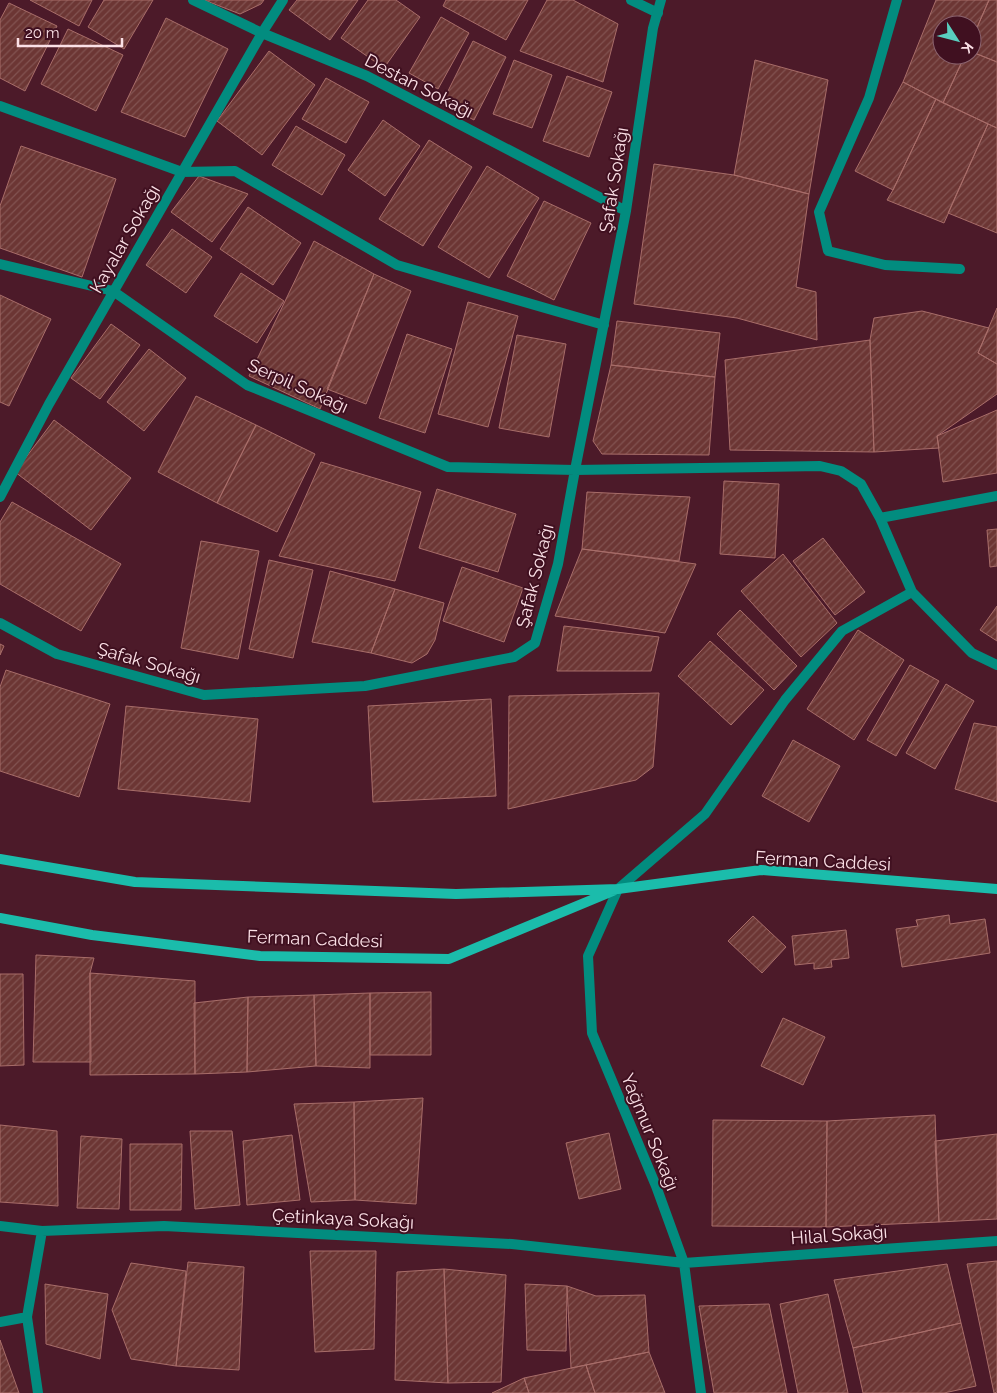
<svg xmlns="http://www.w3.org/2000/svg" width="997" height="1393" font-family="Raleway,sans-serif">
  <style>
    .building { fill: url(#building-hatch); stroke: #a86d69 }
    .lines { fill: none; stroke-linecap: round; stroke-linejoin: round }
    .lane { stroke: #028c7f; stroke-width: 10 }
    .street { stroke: #028c7f; stroke-width: 10 }
    .secondary { stroke: #1bbcab; stroke-width: 10 }
    .labels { text-anchor: middle; stroke-width: 4; stroke-linejoin: round; paint-order: stroke }
    .street-label { font-size: 18px; fill: #fbe0e6; stroke: #401020 }
  </style>
  <defs>
    <pattern id="building-hatch" width="6" height="6" patternUnits="userSpaceOnUse" patternTransform="scale(1.25)"><rect width="6" height="6" fill="#6c3634"/><path d="M-1 1l2-2M0 6l6-6M5 7l2-2" fill="none" stroke="#825351"/></pattern>
  </defs>
  <rect width="100%" height="100%" fill="#4c1a29"/>
  <path class="building" d="M 30,0 L 92,0 L 79,26 Z
    M 104,0 L 153,0 L 124,49 L 88,27 Z
    M 204,0 L 264,0 L 261,4 L 240,14 Z
    M 297,0 L 358,0 L 330,40 L 289,10 Z
    M 368,0 L 396,0 L 420,17 L 384,68 L 341,38 Z
    M 446,0 L 528,0 L 506,40 L 443,6 Z
    M 547,0 L 573,0 L 618,24 L 603,82 L 520,51 Z
    M 936,0 L 989,0 L 972,39 L 972,25 L 942,25 L 942,55 L 965,55 L 943,103 L 903,82 Z
    M 989,0 L 997,0 L 997,62 L 972,52 L 972,39 Z
    M 9,3 L 57,26 L 25,91 L 0,78 L 0,20 Z
    M 441,17 L 469,33 L 438,89 L 409,73 Z
    M 166,18 L 228,49 L 185,137 L 121,112 Z
    M 68,29 L 123,55 L 96,111 L 41,84 Z
    M 473,41 L 506,57 L 474,120 L 442,103 Z
    M 269,51 L 315,85 L 262,155 L 217,121 Z
    M 972,52 L 997,62 L 997,128 L 943,103 L 965,55 L 972,55 Z
    M 514,60 L 552,75 L 532,128 L 493,114 Z
    M 755,60 L 828,80 L 809,194 L 734,175 Z
    M 567,76 L 612,92 L 589,157 L 543,141 Z
    M 326,78 L 369,102 L 346,143 L 302,119 Z
    M 903,82 L 936,99 L 893,190 L 855,171 Z
    M 936,99 L 988,124 L 944,223 L 887,200 L 893,190 Z
    M 383,120 L 420,146 L 385,196 L 348,170 Z
    M 988,124 L 997,128 L 997,233 L 948,213 Z
    M 296,126 L 345,155 L 322,195 L 272,165 Z
    M 429,140 L 472,167 L 423,246 L 379,219 Z
    M 21,146 L 116,179 L 82,277 L 0,248 L 0,206 Z
    M 654,164 L 734,175 L 809,194 L 796,287 L 816,292 L 817,340 L 737,318 L 634,304 Z
    M 487,166 L 539,198 L 489,278 L 438,247 Z
    M 199,176 L 248,194 L 212,242 L 171,212 Z
    M 544,201 L 591,223 L 554,300 L 507,276 Z
    M 248,207 L 301,243 L 273,285 L 220,249 Z
    M 172,229 L 212,257 L 186,293 L 146,265 Z
    M 314,241 L 374,274 L 320,409 L 249,376 Z
    M 241,273 L 284,301 L 257,343 L 214,316 Z
    M 374,274 L 411,291 L 366,404 L 327,389 Z
    M 0,295 L 51,319 L 9,406 L 0,402 Z
    M 468,302 L 518,316 L 488,427 L 438,414 Z
    M 997,308 L 997,364 L 978,353 Z
    M 922,311 L 989,328 L 978,353 L 997,364 L 997,394 L 937,436 L 939,448 L 874,452 L 870,340 L 874,318 Z
    M 617,321 L 720,333 L 715,377 L 611,365 Z
    M 111,324 L 140,345 L 100,399 L 71,378 Z
    M 407,334 L 452,349 L 425,433 L 379,418 Z
    M 517,335 L 566,344 L 549,437 L 499,428 Z
    M 870,340 L 874,452 L 730,450 L 725,360 Z
    M 149,349 L 186,378 L 144,431 L 107,402 Z
    M 611,365 L 715,377 L 709,455 L 602,454 L 593,441 Z
    M 196,396 L 256,425 L 217,503 L 158,472 Z
    M 997,410 L 997,473 L 943,482 L 937,436 Z
    M 54,420 L 131,478 L 91,530 L 15,472 Z
    M 256,425 L 315,454 L 277,532 L 217,503 Z
    M 321,462 L 421,492 L 395,581 L 279,556 Z
    M 724,481 L 779,484 L 775,558 L 720,554 Z
    M 437,489 L 516,514 L 498,572 L 419,548 Z
    M 587,492 L 690,497 L 679,561 L 582,549 Z
    M 12,502 L 121,564 L 81,631 L 0,584 L 0,522 Z
    M 997,529 L 997,566 L 990,567 L 987,530 Z
    M 823,538 L 865,592 L 835,615 L 793,561 Z
    M 201,541 L 259,551 L 238,659 L 181,648 Z
    M 582,549 L 696,564 L 665,633 L 555,616 Z
    M 783,554 L 837,623 L 801,657 L 741,591 Z
    M 269,560 L 313,570 L 293,658 L 249,649 Z
    M 462,567 L 523,588 L 504,642 L 443,621 Z
    M 330,571 L 395,589 L 371,653 L 312,642 Z
    M 395,589 L 444,603 L 435,640 L 427,654 L 412,663 L 371,653 Z
    M 997,606 L 997,641 L 980,630 Z
    M 740,610 L 797,666 L 774,690 L 717,634 Z
    M 564,626 L 659,637 L 651,671 L 557,671 Z
    M 858,630 L 904,660 L 854,740 L 807,709 Z
    M 710,641 L 764,690 L 731,725 L 678,676 Z
    M 0,644 L 4,646 L 0,655 Z
    M 910,665 L 939,681 L 896,756 L 867,740 Z
    M 6,670 L 110,704 L 79,797 L 0,771 L 0,687 Z
    M 946,684 L 974,701 L 935,769 L 906,753 Z
    M 659,693 L 653,767 L 636,780 L 508,809 L 509,696 Z
    M 491,699 L 496,796 L 373,802 L 368,706 Z
    M 126,706 L 258,719 L 250,802 L 118,789 Z
    M 974,723 L 997,727 L 997,802 L 955,789 Z
    M 793,740 L 840,766 L 809,822 L 762,796 Z
    M 949,915 L 950,924 L 985,919 L 990,953 L 902,967 L 896,929 L 918,926 L 916,920 Z
    M 753,916 L 786,947 L 762,973 L 728,941 Z
    M 846,930 L 849,958 L 831,960 L 832,967 L 814,969 L 814,963 L 795,965 L 792,936 Z
    M 36,955 L 94,958 L 90,973 L 91,1062 L 33,1062 Z
    M 90,973 L 195,981 L 195,1074 L 90,1075 Z
    M 0,974 L 23,974 L 24,1065 L 0,1066 Z
    M 431,992 L 431,1055 L 370,1055 L 370,993 Z
    M 370,993 L 370,1068 L 316,1066 L 314,995 Z
    M 314,995 L 316,1066 L 247,1072 L 248,997 Z
    M 248,997 L 247,1072 L 195,1074 L 194,1003 Z
    M 783,1018 L 825,1037 L 803,1085 L 761,1066 Z
    M 423,1098 L 416,1204 L 355,1200 L 354,1102 Z
    M 354,1102 L 355,1200 L 311,1202 L 294,1104 Z
    M 935,1115 L 939,1222 L 826,1227 L 827,1121 Z
    M 713,1120 L 827,1121 L 826,1227 L 712,1226 Z
    M 0,1125 L 57,1131 L 58,1206 L 0,1202 Z
    M 190,1131 L 232,1131 L 240,1205 L 195,1209 Z
    M 609,1133 L 621,1189 L 579,1199 L 566,1143 Z
    M 997,1134 L 997,1219 L 939,1222 L 935,1141 Z
    M 292,1135 L 300,1200 L 247,1205 L 243,1141 Z
    M 81,1136 L 122,1139 L 119,1209 L 77,1208 Z
    M 130,1144 L 182,1144 L 181,1210 L 130,1210 Z
    M 310,1251 L 376,1251 L 374,1349 L 315,1352 Z
    M 997,1261 L 997,1392 L 994,1393 L 967,1264 Z
    M 188,1262 L 244,1267 L 239,1370 L 176,1366 Z
    M 131,1263 L 186,1271 L 176,1366 L 131,1359 L 112,1310 Z
    M 947,1264 L 961,1323 L 853,1348 L 834,1280 Z
    M 444,1269 L 448,1383 L 395,1380 L 397,1272 Z
    M 444,1269 L 506,1275 L 501,1382 L 448,1383 Z
    M 45,1284 L 108,1294 L 100,1359 L 46,1344 Z
    M 525,1284 L 567,1286 L 566,1351 L 527,1350 Z
    M 567,1286 L 596,1296 L 645,1295 L 649,1352 L 571,1368 Z
    M 828,1294 L 848,1393 L 798,1393 L 780,1304 Z
    M 769,1304 L 787,1393 L 714,1393 L 699,1306 Z
    M 961,1323 L 976,1386 L 944,1393 L 863,1393 L 853,1348 Z
    M 0,1340 L 19,1393 L 0,1393 Z
    M 649,1352 L 665,1393 L 595,1393 L 586,1365 Z
    M 586,1365 L 595,1393 L 529,1393 L 524,1378 Z
    M 524,1378 L 529,1393 L 492,1393 Z"/>
  <g class="lines">
    <path class="lane" d="M 631,0 L 658,13"/>
    <path class="street" d="M 193,0 L 262,33 L 367,76 L 626,211
      M 897,0 L 869,98 L 819,212 L 828,251 L 885,265 L 960,269
      M 0,106 L 182,172 L 235,171 L 397,265 L 604,325
      M 0,264 L 113,291 L 247,385 L 448,467 L 575,470 L 820,466 L 841,471 L 861,484 L 880,518 L 912,592 L 972,653 L 997,665
      M 0,497 L 49,404 L 262,33 L 283,0
      M 880,518 L 997,496
      M 0,623 L 57,654 L 204,695 L 365,686 L 514,657 L 535,643 L 558,564 L 575,470 L 626,211 L 653,28 L 661,0
      M 0,1226 L 42,1231 L 164,1226 L 512,1244 L 684,1263 L 997,1241
      M 0,1322 L 27,1317
      M 38,1393 L 27,1317 L 42,1231
      M 701,1393 L 684,1263 L 656,1186 L 592,1033 L 588,956 L 618,889 L 705,814 L 785,700 L 842,631 L 912,592"/>
    <path class="secondary" d="M 0,859 L 135,882 L 456,894 L 618,889 L 761,870 L 997,889
      M 0,918 L 92,935 L 260,956 L 449,959 L 613,891"/>
  </g>
  <g class="labels">
    <g class="street-label">
      <text transform="translate(419 86) rotate(27)" y="6">Destan Sokağı</text>
      <text transform="translate(614 180) rotate(-81)" y="6">Şafak Sokağı</text>
      <text transform="translate(125 239) rotate(-60)" y="6">Kayalar Sokağı</text>
      <text transform="translate(298 386) rotate(24)" y="6">Serpil Sokağı</text>
      <text transform="translate(535 576) rotate(-76)" y="6">Şafak Sokağı</text>
      <text transform="translate(149 663) rotate(16)" y="6">Şafak Sokağı</text>
      <text transform="translate(823 861) rotate(3)" y="6">Ferman Caddesi</text>
      <text transform="translate(315 939) rotate(2)" y="6">Ferman Caddesi</text>
      <text transform="translate(650 1132) rotate(68)" y="6">Yağmur Sokağı</text>
      <text transform="translate(343 1219) rotate(3)" y="6">Çetinkaya Sokağı</text>
      <text transform="translate(839 1235) rotate(-4)" y="6">Hilal Sokağı</text>
    </g>
  </g>
  <g transform="translate(957 40) rotate(126)"><circle r="24" fill="#401020" stroke="#8b636f"/>
  <path d="M0-4L9 19L0 12L-9 19Z" fill="#59cebf"/>
  <text y="-8" font-size="14" font-weight="bold" text-anchor="middle" fill="#fbe0e6">K</text>
  </g>
  <path d="M18 38v8h104v-8" fill="none" stroke="#fbe0e6" stroke-width="2.5"/>
  <text x="25" y="38" font-size="15" fill="#fbe0e6" stroke="#401020" stroke-width="4" paint-order="stroke">20 m</text>
</svg>
